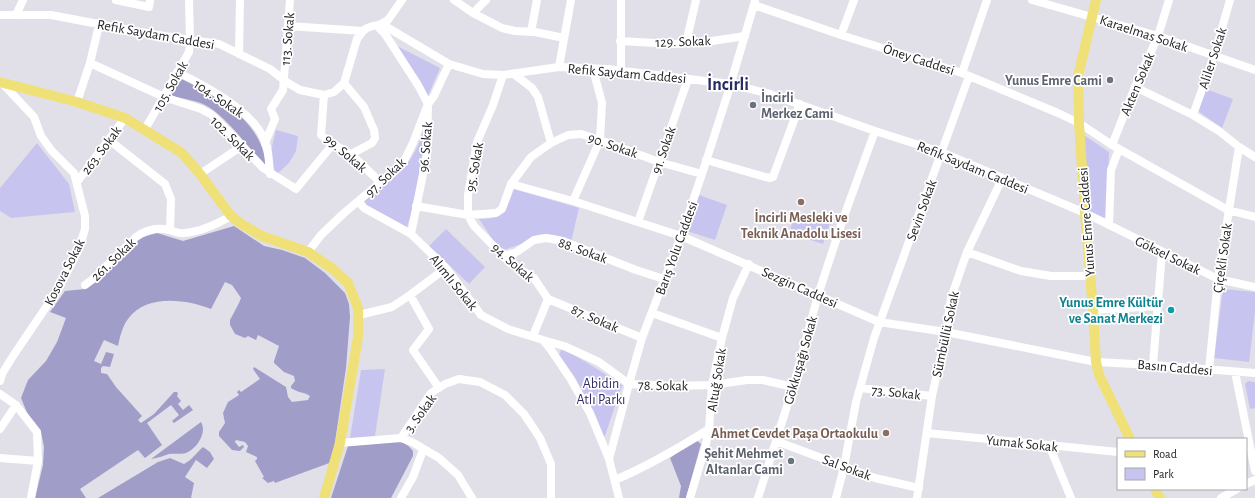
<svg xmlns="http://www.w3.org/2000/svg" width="1255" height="498" font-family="'Alegreya Sans',sans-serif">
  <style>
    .green { fill: #c7c5ef }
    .forest { fill: #a09dc9 }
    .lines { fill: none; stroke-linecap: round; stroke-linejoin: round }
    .minor { stroke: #fff; stroke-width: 8 }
    .major { stroke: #f0e078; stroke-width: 10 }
    .worship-dot { fill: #6b7280; stroke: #fff; stroke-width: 1.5 }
    .education-dot { fill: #8d6e63; stroke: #fff; stroke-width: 1.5 }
    .culture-dot { fill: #0f9aa8; stroke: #fff; stroke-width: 1.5 }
    .labels { text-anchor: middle; stroke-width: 3.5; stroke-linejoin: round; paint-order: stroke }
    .street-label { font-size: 14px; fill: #232326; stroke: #fff }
    .worship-label { font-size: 14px; font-weight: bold; fill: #5b616d; stroke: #fff; text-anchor: end }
    .education-label { font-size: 14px; font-weight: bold; fill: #785e54; stroke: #fff }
    .culture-label { font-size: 14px; font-weight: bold; fill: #0d838f; stroke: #fff; text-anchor: end }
    .park-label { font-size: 14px; fill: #342a62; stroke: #fff }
    .district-label { font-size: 18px; font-weight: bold; fill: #272c66; stroke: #fff }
  </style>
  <rect width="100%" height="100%" fill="#e1e0e9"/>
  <path class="green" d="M 397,46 L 440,68 L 425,103 Z
    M 1206,89 L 1233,99 L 1222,128 L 1198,111 Z
    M 276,130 L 298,136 L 296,151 L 289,163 L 277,174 C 267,161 272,145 276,130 Z
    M 423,132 L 425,132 L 416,198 L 407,227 L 367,206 L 364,201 C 393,178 411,169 423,132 Z
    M 1081,133 L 1109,152 L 1107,219 L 1087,211 Z
    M 37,143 L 69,184 L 75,212 L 11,218 L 0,211 L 0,188 Z
    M 514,189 L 579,208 L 571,242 L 555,235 L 542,234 L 532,237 L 521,244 L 504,250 L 495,243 L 479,219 C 505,219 505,212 514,189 Z
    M 699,195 L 727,205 L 715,240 L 687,231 Z
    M 796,212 L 830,223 L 823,244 L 789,233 Z
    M 446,229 L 485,267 L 469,284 L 429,246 Z
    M 1223,289 L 1255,292 L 1255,312 L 1249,362 L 1214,358 Z
    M 561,350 L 568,351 L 621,384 L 622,385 L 605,436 L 602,437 L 592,411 L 576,379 L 559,355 Z
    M 385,369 L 375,436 L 350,438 L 361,370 Z
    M 1248,381 L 1255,382 L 1255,408 L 1250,409 L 1245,384 Z"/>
  <path class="forest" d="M 182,79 C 221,98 262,121 267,168 C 250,150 225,114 203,104 C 193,100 180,98 170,96 Z
    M 234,226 L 264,246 L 282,250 L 305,258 L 325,273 L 345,293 L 349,304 L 350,317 L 346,368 L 332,462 L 275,483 L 274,481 L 268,483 L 262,478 L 264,477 L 255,461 L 257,459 L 257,457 L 246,452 L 248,446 L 245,442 L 236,440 L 235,442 L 239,447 L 243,445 L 244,447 L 240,451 L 232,450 L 219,436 L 219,432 L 225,423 L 223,413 L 228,402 L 239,395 L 237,392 L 239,390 L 241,392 L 260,379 L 253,369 L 254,367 L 286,387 L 288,397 L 292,402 L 308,400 L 310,396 C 305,392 298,393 291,388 L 291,386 L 295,381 L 294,376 L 284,372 L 274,363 L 274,361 L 279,346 L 258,335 L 256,340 L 248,336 L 245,338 L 235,334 L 230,325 L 230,320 L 239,303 L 241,298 L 232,285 L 225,282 L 211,309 C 185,299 146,294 128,319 C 122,327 120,337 118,346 L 104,340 L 94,361 L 101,364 L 106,352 L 114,354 L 110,367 L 103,366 L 101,368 L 101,373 L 107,374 L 116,387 L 142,416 L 138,420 L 141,423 L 154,414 L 174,392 L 177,392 L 178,394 L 177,396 L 181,401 L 178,404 L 183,410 L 189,405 L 193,410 L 174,423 L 172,421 L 179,415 L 171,405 L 147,423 L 162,445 L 145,458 L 138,450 L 80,489 L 86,498 L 35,498 L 43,465 L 44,447 L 41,432 L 28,415 L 21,398 L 28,380 L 46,361 L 57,342 L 66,318 L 50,312 L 65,291 L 85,289 L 108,269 L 126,247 L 143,237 L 157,233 L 183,241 Z
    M 201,422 C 207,432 198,447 188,452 C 183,455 176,453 169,454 C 163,456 158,458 151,459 Z
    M 696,440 L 701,444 L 686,498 L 679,498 L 681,486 L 670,458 Z
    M 399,441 C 405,443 409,446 413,451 L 413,456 L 391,498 L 331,498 L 348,446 Z
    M 203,447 L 210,452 L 214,459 L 207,468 L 196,460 L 185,477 L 194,483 L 191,498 L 98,498 L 158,462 L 170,458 L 184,464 C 192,460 196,453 203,447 Z"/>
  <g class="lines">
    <path class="minor" d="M 116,0 L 149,7 L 150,0
      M 454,0 L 473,13 L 502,28 L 515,31 L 535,32 L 564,38
      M 621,0 L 621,71
      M 1032,0 L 1158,36 L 1255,70
      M 754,5 L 841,35 L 962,73 L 1058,113 L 1079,123 L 1112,145 L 1228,210 L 1255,217
      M 473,13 L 486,0
      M 0,15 L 51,15 L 151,34 L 219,44 L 270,69 L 288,83 L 300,90 L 324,95 L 334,92 L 344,83 L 357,39 L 363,31 L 367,28 L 373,26 L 379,25 L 385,26 L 449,64 L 483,74 L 503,75 L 559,67 L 607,69 L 730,84 L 770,94 L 875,131 L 941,152 L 1085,213 L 1218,279 L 1255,287
      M 16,15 L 23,0
      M 288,26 L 363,31
      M 531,32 L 537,0
      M 841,35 L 854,0
      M 620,41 L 674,44 L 712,41 L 745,36
      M 686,43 L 696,0
      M 239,54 L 240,0
      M 90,63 L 164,97 L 201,109 L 212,115 L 231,134 L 263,168 L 296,189 L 333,144
      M 559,67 L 571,0
      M 177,72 C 204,85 250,109 263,137 C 269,148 269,162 270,174
      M 962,73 L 987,0
      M 514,74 L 532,88 L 538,97 L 551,143
      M 503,75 L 493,105 L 477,142 L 468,195 L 468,215 L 474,226 L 510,263 L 534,278 L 548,299 L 533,336
      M 344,83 L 364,107 L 374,130 L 375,138 L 372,143 L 351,154
      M 1135,87 L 1193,115 L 1219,131 L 1239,147 L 1255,157
      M 324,95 L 321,135 L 333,144 L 351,154 L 380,182
      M 77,102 L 90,63 L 99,25
      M 1193,115 L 1214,56 L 1230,0
      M 144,131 L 189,52 L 190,39 L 189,0
      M 109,140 L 165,184 L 171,199 L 170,230
      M 265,143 L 275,119 L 271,109 L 283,90 L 290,0
      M 1112,145 L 1135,87 L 1158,36 L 1169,0
      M 706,160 L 765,177 L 770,178 L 773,177 L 800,104
      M 200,174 L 242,146
      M 77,182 L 125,118
      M 511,184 L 573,201 L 681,236 L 879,322 L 946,332 L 1096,362 L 1153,365 L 1255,373
      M 573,201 L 600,140 L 602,103 L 593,69
      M 359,202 L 364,208 L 411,234 L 446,268 L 481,315 L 508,329 L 543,340 L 551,350 L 570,378 L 590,413 L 609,459
      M 416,206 L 468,215 L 496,213 L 502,209 L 511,184 L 531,157 L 551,143 L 568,135 L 581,134 L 600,140 L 659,162 L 702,174
      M 638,222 L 688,79
      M 1109,225 L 1111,170 L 1119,149
      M 411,234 L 427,154 L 428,104 L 434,96 L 449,64
      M 308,252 L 321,235 L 343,214 L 396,169 L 405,159 L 413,143 L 428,104 L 418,85 L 385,34 L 379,28 L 379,25 L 388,20 L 402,0
      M 967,252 L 1021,271 L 1051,276 L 1091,276
      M 502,256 L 515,253 L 534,240 L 546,238 L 563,241 L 636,270 L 664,279
      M 85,285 L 93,279 L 136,237 C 146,230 157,227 169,230 C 174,231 179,234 184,233 C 201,232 217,224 231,216
      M 410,295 L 429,329 L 413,350 L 439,388
      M 548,299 L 642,338
      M 1093,310 L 1158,306
      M 652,313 L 722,338
      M 359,315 L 392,307 L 410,295 L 446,268
      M 543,340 L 564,346 L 599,362 L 629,384 L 674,386 L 712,385 L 747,380 L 763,380 L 793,387
      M 1153,365 L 1162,252
      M 1209,370 L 1218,279 L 1239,147
      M 1235,372 L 1255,471
      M 0,381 L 2,374 L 13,356 L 59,288 L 79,249 L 85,229 L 85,216 L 74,173 L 52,151 L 41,136 L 34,117 L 1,82
      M 860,388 L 932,396
      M 0,394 L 16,405 L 37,432 L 38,461 L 31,498
      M 0,429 L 16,405
      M 927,433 L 1118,452
      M 401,438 L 431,393 L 445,384 L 459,379 L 480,382 L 505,395 L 524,414 L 540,438 L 551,464 L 551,498
      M 776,441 L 875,478 L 919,488
      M 340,443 L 401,438 L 412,442 L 439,458 L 458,475 L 472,498
      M 1049,445 L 1071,498
      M 0,458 L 38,461
      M 615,480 C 648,466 679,448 709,429
      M 1246,484 L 1255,480
      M 401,498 L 413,477 L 423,450
      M 619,498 L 609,459 L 629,384 L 642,338 L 681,236 L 702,174 L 727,96 L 755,1
      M 690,498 L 706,444 L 709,429 L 712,385 L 722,338 L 733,298 L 749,264
      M 758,498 L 793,387 L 818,295 L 842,222 L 875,131
      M 836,498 L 844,467 L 856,402 L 874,338 L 969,76
      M 917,498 L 932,396 L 946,332 L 951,298 L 967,252 L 1002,179
      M 1221,498 L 1237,489"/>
    <path class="major" d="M 1096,0 L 1078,76 L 1079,123 L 1085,213 L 1093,310 L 1096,362 L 1099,375 L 1130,439
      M 0,82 L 77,102 L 125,118 L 182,153 L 200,174 L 231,216 L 243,225 L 262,236 L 308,252 L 333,269 L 348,283 L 358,308 L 358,337 L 340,443 L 324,498
      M 1155,489 L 1160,498"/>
  </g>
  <g class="worship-dot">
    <circle cx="1110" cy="80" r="4"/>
    <circle cx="753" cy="105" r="4"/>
    <circle cx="791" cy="461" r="4"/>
  </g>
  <g class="education-dot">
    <circle cx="801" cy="202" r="4"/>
    <circle cx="886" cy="433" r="4"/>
  </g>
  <circle class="culture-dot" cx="1171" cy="310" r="4"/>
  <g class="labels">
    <g class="street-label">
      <text transform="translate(1144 33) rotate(18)" y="5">Karaelmas Sokak</text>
      <text transform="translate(156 34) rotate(10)" y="5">Refik Saydam Caddesi</text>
      <text transform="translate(287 39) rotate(-85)" y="5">113. Sokak</text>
      <text transform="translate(683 41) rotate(-2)" y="5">129. Sokak</text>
      <text transform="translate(1212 58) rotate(-72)" y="5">Aliler Sokak</text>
      <text transform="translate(919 59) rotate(18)" y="5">Öney Caddesi</text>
      <text transform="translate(627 73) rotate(5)" y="5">Refik Saydam Caddesi</text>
      <text transform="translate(1137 84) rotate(-67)" y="5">Akten Sokak</text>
      <text transform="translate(170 86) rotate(-60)" y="5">105. Sokak</text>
      <text transform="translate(219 98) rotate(34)" y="5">104. Sokak</text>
      <text transform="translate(233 138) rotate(45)" y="5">102. Sokak</text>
      <text transform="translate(613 145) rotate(19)" y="5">90. Sokak</text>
      <text transform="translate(425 147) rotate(-85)" y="5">96. Sokak</text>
      <text transform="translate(101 150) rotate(-53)" y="5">263. Sokak</text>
      <text transform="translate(663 150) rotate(-71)" y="5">91. Sokak</text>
      <text transform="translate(346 153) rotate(40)" y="5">99. Sokak</text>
      <text transform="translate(474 167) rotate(-80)" y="5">95. Sokak</text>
      <text transform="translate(973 167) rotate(22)" y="5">Refik Saydam Caddesi</text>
      <text transform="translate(385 177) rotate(-44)" y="5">97. Sokak</text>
      <text transform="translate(921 210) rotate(-70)" y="5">Sevin Sokak</text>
      <text transform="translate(1086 222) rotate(-94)" y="5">Yunus Emre Caddesi</text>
      <text transform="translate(676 248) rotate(-70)" y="5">Barış Yolu Caddesi</text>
      <text transform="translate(583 250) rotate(20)" y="5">88. Sokak</text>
      <text transform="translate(1168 255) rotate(26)" y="5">Göksel Sokak</text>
      <text transform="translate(1222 258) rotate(-82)" y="5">Çiçekli Sokak</text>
      <text transform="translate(113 259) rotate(-44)" y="5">261. Sokak</text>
      <text transform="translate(513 262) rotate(41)" y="5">94. Sokak</text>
      <text transform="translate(64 272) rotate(-63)" y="5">Kosova Sokak</text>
      <text transform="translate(454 282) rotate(51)" y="5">Alımlı Sokak</text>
      <text transform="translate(800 287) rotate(24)" y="5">Sezgin Caddesi</text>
      <text transform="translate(595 318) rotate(23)" y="5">87. Sokak</text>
      <text transform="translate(945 334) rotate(-78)" y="5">Sümbüllü Sokak</text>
      <text transform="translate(800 360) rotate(-74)" y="5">Gökkuşağı Sokak</text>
      <text transform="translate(1175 367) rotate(5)" y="5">Basın Caddesi</text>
      <text transform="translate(716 380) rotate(-81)" y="5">Altuğ Sokak</text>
      <text transform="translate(663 385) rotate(1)" y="5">78. Sokak</text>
      <text transform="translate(896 392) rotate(6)" y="5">73. Sokak</text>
      <text transform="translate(420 413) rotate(-54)" y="5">3. Sokak</text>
      <text transform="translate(1022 443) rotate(6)" y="5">Yumak Sokak</text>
      <text transform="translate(847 467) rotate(20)" y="5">Sal Sokak</text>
    </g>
    <g class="worship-label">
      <text x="1102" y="85">Yunus Emre Cami</text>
      <text x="761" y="102" text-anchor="start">İncirli<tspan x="761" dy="16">Merkez Cami</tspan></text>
      <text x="783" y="458">Şehit Mehmet<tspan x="783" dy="16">Altanlar Cami</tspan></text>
    </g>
    <g class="education-label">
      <text x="801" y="222">İncirli Mesleki ve<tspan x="801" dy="16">Teknik Anadolu Lisesi</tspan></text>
      <text x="878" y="438" text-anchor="end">Ahmet Cevdet Paşa Ortaokulu</text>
    </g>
    <g class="culture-label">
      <text x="1163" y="307">Yunus Emre Kültür<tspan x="1163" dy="16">ve Sanat Merkezi</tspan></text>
    </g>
    <g class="park-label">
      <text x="601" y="388">Abidin<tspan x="601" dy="16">Atlı Parkı</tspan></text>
    </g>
    <g class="district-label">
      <text x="728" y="90">İncirli</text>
    </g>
  </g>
  <rect x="1117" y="438" width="130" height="52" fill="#ffffff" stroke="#a7a7a8"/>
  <rect x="1125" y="451" width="20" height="6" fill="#f0e078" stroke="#a7a7a8"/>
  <text x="1153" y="458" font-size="12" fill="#232326">Road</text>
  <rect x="1125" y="468" width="20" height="12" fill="#c7c5ef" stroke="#a7a7a8"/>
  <text x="1153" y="478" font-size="12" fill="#232326">Park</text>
</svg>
